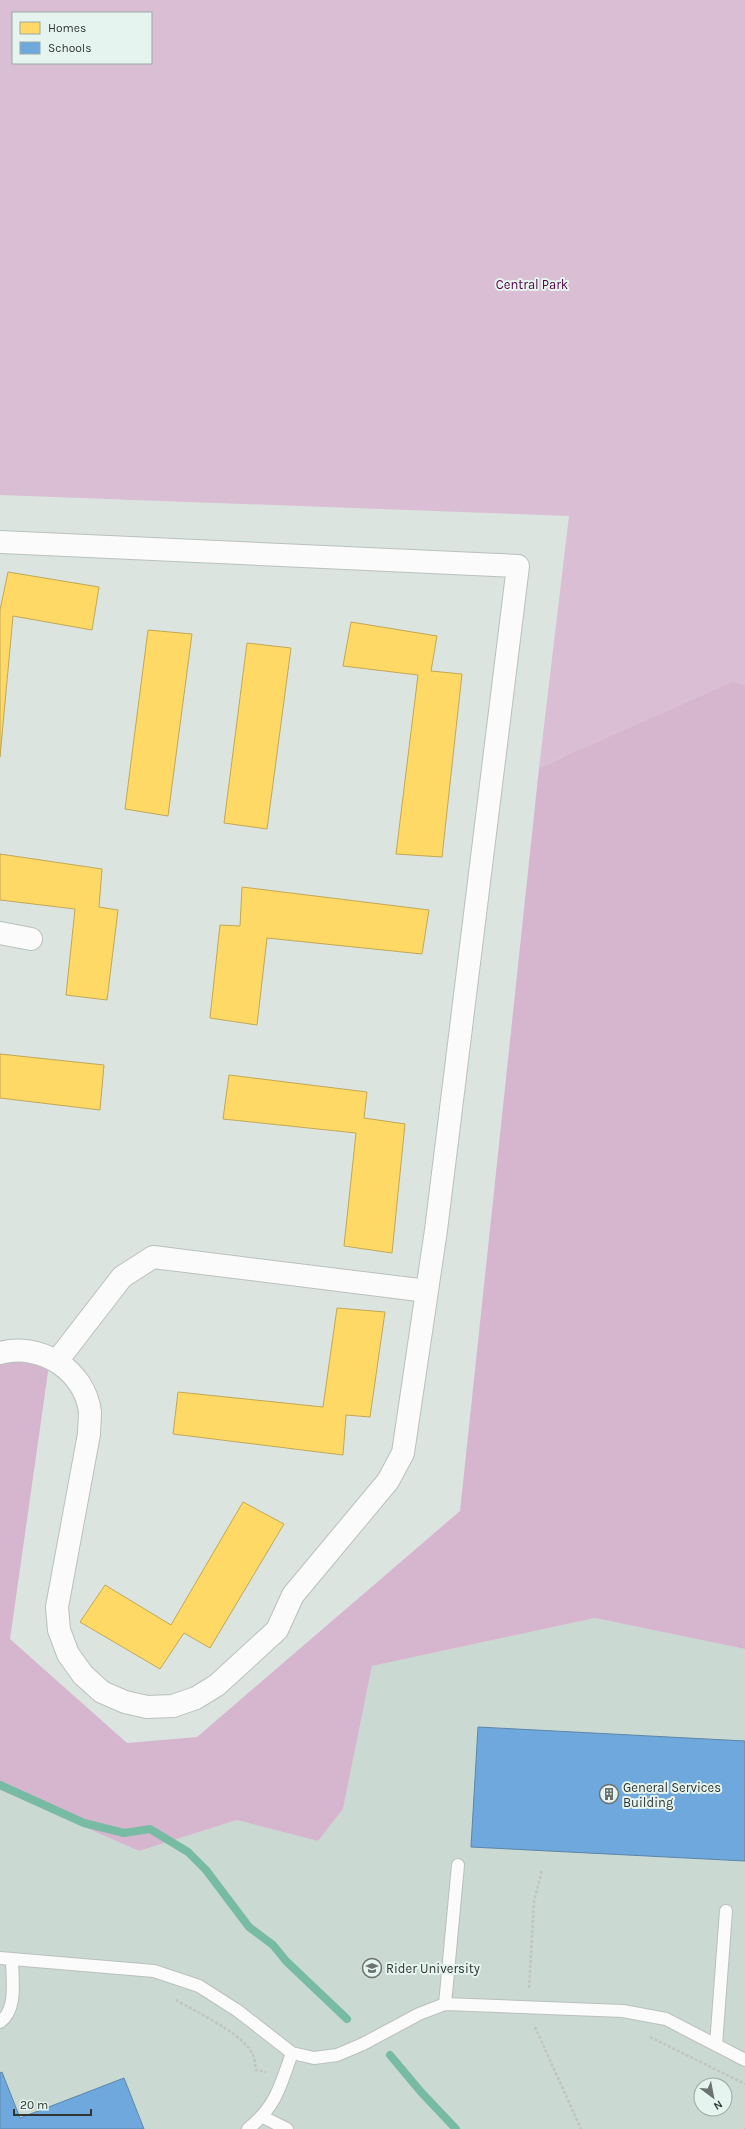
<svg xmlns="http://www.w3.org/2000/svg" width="745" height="2129" font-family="Karla,sans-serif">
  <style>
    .built { fill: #cad9d2; fill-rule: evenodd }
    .green { fill: #dabed4; fill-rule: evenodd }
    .forest { fill: #d6b6ce }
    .homes { fill: #ffd966; stroke: #c1a856 }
    .schools { fill: #6fa8dc; stroke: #5c86a9 }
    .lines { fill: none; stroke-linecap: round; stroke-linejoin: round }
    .stream { stroke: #78bba4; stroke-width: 8 }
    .service-casing { stroke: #bac0bd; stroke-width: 14 }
    .minor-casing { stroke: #bac0bd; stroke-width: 24 }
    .path { stroke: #c0c4c2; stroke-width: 2.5; stroke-dasharray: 3 2; stroke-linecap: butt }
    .service { stroke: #fafbfa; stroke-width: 12 }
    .minor { stroke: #fafbfa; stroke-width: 22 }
    .labels { text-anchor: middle; stroke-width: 4; stroke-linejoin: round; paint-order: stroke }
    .park-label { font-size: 13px; fill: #530246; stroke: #e5f4ee }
    .poi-label { font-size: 13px; fill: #2f3532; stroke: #e5f4ee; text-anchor: start }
  </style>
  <rect width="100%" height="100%" fill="#dce4e0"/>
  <path class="built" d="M 595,1618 L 745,1649 L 745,2129 L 0,2129 L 0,1790 L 139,1851 L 237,1820 L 318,1841 L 343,1809 L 372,1666 ZM 701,2085 L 725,2085 L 725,2109 L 701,2109 Z"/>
  <path class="green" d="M 0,0 L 745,0 L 745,1339 L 563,757 L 539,768 L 569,516 L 0,495 ZM 13,13 L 151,13 L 151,63 L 13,63 Z"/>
  <path class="forest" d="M 733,682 L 745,686 L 745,1649 L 595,1618 L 372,1666 L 343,1809 L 318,1841 L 237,1820 L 139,1851 L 0,1790 L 0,1355 L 51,1351 L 10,1639 L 127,1743 L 197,1737 L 460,1511 L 539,768 Z"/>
  <path class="homes" d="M 8,572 L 99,587 L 92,630 L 13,616 L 0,757 L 0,610 Z
    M 351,622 L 437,636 L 431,671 L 462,674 L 442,857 L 396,854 L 418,675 L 343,666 Z
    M 148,630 L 192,634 L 168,816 L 125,809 Z
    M 247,643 L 291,648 L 267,829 L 224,823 Z
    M 0,854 L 102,869 L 99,907 L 118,910 L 107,1000 L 66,995 L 75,909 L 0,900 Z
    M 242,887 L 429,910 L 422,954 L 267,938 L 257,1025 L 210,1018 L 220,925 L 240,926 Z
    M 0,1054 L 104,1065 L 100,1110 L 0,1098 Z
    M 229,1075 L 367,1092 L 364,1118 L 405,1124 L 392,1253 L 344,1246 L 356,1133 L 223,1119 Z
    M 337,1308 L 385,1312 L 370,1417 L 346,1415 L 343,1455 L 173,1434 L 178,1392 L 323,1407 Z
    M 243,1502 L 284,1524 L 210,1648 L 184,1633 L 160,1669 L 80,1622 L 105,1585 L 171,1625 Z"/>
  <path class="schools" d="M 478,1727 L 745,1741 L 745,1861 L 471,1847 Z
    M 2,2072 L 20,2118 L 124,2078 L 144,2129 L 0,2129 L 0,2073 Z"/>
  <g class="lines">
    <path class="stream" d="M 0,1785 L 84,1823 L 124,1833 L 150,1829 L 188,1852 L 206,1870 L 249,1927 L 273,1945 L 286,1961 L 347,2019
      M 390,2055 L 421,2092 L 456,2129"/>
    <defs>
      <path id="service" d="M 0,1958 L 154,1971 L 199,1986 L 238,2011 L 292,2053 L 314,2058 L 337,2055 L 363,2044 L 419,2014 L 445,2004 L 623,2011 L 666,2019 L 745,2060
        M 445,2004 L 458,1865
        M 0,2022 C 18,2009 12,1979 12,1959
        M 716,2045 L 726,1911
        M 263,2117 L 287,2129
        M 248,2129 C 276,2106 280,2087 292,2053"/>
      <path id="minor" d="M 0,542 L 518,566 L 436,1230 L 403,1453 L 388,1481 L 293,1595 L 277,1630 L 217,1685 L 196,1698 L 173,1706 L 147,1707 L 125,1702 L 102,1692 L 83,1675 L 68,1654 L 59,1630 L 57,1607 L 89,1434 C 89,1427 90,1419 90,1412 C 85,1370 40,1342 0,1353
        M 0,933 L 31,939
        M 57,1361 L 122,1277 L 153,1257 L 427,1291"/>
    </defs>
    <use href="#service" class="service-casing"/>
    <use href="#minor" class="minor-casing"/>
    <path class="path" d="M 529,1988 L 534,1901 L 542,1870
      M 176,2000 C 196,2012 244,2034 253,2055 C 255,2059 255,2065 256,2070 L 266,2072
      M 535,2027 L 581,2129
      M 650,2037 L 745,2084
      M 744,2129 L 745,2129"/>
    <use href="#service" class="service"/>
    <use href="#minor" class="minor"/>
  </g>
  <defs>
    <symbol id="building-ring" viewBox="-11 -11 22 22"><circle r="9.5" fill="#e5f4ee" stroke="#6c726f" stroke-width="1.5"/><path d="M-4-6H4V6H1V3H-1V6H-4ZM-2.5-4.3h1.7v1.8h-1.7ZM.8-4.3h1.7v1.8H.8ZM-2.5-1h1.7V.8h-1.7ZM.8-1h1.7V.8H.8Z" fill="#6c726f"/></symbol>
    <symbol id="university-ring" viewBox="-11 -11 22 22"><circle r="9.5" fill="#e5f4ee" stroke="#6c726f" stroke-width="1.5"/><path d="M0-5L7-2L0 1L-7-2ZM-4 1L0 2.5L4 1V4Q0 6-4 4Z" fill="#6c726f"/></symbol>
  </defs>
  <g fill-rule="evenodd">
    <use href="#building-ring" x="598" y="1783" width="22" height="22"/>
    <use href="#university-ring" x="361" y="1957" width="22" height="22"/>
  </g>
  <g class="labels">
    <g class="park-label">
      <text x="532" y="289">Central Park</text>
    </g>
    <g class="poi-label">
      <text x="623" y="1792">General Services<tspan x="623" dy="15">Building</tspan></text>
      <text x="386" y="1973">Rider University</text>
    </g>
  </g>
  <rect x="12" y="12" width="140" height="52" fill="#e5f4ee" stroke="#9ca8a3"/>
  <rect x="20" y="22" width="20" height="12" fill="#ffd966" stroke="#9ca8a3"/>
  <text x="48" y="32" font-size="12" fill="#2f3532">Homes</text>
  <rect x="20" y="42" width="20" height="12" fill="#6fa8dc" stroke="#9ca8a3"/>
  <text x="48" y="52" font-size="12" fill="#2f3532">Schools</text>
  <g transform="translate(713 2097) rotate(148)"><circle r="19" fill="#e5f4ee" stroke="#9ca8a3"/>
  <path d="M0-3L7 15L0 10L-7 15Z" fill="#6c726f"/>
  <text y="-6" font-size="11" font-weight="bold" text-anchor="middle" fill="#2f3532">N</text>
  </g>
  <path d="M14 2109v6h77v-6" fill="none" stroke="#2f3532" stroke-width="2"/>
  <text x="20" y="2109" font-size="12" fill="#2f3532" stroke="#e5f4ee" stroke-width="3" paint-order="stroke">20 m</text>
</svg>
